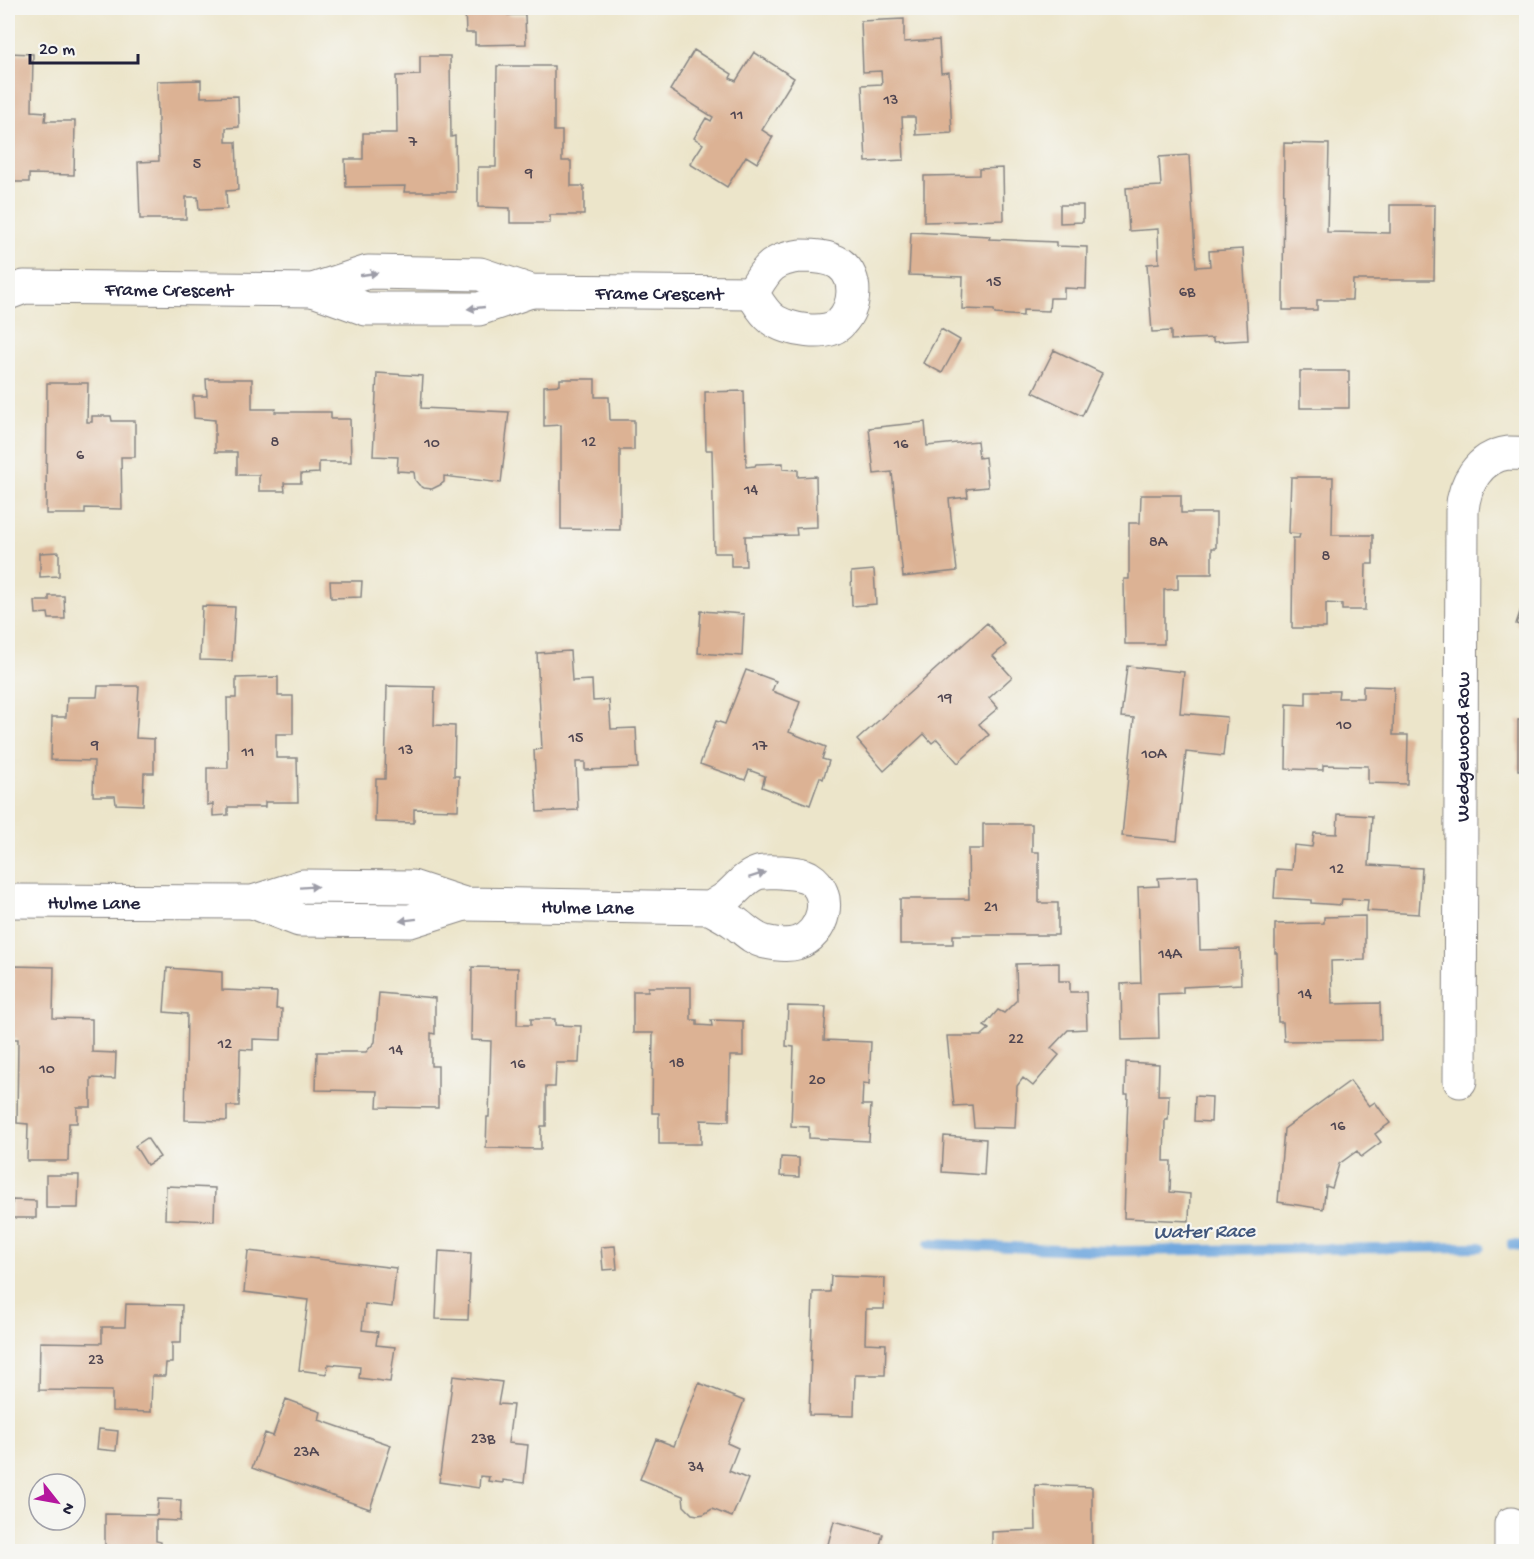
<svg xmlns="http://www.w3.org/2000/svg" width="1534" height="1559" font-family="'Gochi Hand',sans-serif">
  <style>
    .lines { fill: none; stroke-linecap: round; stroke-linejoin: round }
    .stream { stroke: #6fa7de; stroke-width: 10 }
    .building { fill: #dcb294 }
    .street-casing { stroke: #878482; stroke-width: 35 }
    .street { stroke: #fff; stroke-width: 33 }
    .oneway { fill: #9c9ca7 }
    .labels { text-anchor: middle; stroke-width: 4.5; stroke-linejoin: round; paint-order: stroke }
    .number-label { font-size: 16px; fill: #504651 }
    .street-label { font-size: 20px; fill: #22223b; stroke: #f6f6f2 }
    .water-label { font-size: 21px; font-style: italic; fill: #41577c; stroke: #f6f6f2 }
  </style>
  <rect width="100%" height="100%" fill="#f6f6f2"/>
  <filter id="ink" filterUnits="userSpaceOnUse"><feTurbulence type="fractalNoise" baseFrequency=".0167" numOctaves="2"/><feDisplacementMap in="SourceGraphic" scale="12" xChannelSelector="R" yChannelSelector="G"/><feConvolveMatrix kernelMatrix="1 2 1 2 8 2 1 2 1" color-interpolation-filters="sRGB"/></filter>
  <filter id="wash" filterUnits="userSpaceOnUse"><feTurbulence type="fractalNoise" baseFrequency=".008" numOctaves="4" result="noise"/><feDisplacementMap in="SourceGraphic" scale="24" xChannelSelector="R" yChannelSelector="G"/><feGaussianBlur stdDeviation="1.35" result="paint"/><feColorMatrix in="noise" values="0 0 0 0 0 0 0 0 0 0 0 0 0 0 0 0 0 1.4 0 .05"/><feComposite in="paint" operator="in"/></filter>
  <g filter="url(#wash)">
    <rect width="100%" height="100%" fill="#ece5ca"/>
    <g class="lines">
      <path class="stream" d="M 929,1244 L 1110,1251 L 1480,1247
        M 1512,1245 L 1526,1246"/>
    </g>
    <g id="blocks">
      <path class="building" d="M 465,8 L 508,8 L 508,15 L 525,15 L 526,44 L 475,45 L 475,33 L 466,33 Z
        M 904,19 L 904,42 L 939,40 L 941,73 L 949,72 L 952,133 L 916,135 L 915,117 L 902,117 L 904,160 L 866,162 L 862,85 L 882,84 L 881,71 L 863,72 L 861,21 Z
        M 694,50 L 732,74 L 730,78 L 736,81 L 754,52 L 794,78 L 762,130 L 773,137 L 757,163 L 746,156 L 727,187 L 690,164 L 703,144 L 694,138 L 706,118 L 711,121 L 713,117 L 670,90 Z
        M 8,53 L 33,54 L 32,111 L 46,112 L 45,121 L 75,121 L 74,175 L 29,174 L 29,182 L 11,182 L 11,188 L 8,188 Z
        M 420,56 L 450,56 L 451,137 L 455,136 L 456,192 L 404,192 L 405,186 L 346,187 L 345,159 L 363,159 L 363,133 L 397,133 L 396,76 L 420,75 Z
        M 497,66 L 554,66 L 554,131 L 562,131 L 562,161 L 571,161 L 571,186 L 584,186 L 584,215 L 550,215 L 550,223 L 510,223 L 510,208 L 478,207 L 478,167 L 496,167 Z
        M 201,80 L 201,97 L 238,96 L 239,127 L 226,128 L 226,142 L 236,142 L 238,190 L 226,191 L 227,209 L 199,210 L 198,197 L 186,197 L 186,219 L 140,219 L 138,162 L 159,161 L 157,81 Z
        M 1284,143 L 1329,144 L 1327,232 L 1390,233 L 1390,205 L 1435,205 L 1434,280 L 1353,280 L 1352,300 L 1317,300 L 1317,310 L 1283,310 Z
        M 1189,155 L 1196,267 L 1210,266 L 1209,251 L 1243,249 L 1248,340 L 1213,342 L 1213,338 L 1171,340 L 1171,331 L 1152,332 L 1147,264 L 1159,263 L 1158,229 L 1129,231 L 1126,188 L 1161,186 L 1159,157 Z
        M 1003,168 L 1004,220 L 924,222 L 924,176 L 979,175 L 979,169 Z
        M 1060,205 L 1083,205 L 1083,222 L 1060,223 Z
        M 911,232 L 990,236 L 989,239 L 1056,242 L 1056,246 L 1087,247 L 1086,289 L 1064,288 L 1064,298 L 1050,298 L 1049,311 L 1023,310 L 1023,316 L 995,314 L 994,310 L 962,309 L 963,277 L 909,275 Z
        M 941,329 L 960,340 L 942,373 L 923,363 Z
        M 1054,350 L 1102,373 L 1082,416 L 1033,392 Z
        M 1300,371 L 1349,371 L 1349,408 L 1300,408 Z
        M 377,373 L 423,376 L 421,408 L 509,412 L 501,483 L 444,476 L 444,482 L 440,485 L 432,489 L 424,488 L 419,485 L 415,480 L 414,472 L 397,471 L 398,457 L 373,456 Z
        M 206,379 L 252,379 L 252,409 L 276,409 L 275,412 L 331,412 L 331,419 L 350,419 L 351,462 L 319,462 L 319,473 L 301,474 L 301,483 L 284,483 L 285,491 L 259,491 L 259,475 L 237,475 L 237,452 L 215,452 L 215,420 L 194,418 L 193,396 L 207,396 Z
        M 560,379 L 595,379 L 595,397 L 609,397 L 610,420 L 634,420 L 634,450 L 620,450 L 620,530 L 561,529 L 561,425 L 544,426 L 544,386 L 560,385 Z
        M 47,383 L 88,383 L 87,422 L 92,422 L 92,416 L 111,416 L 112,421 L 135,421 L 135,457 L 121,457 L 122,509 L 85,508 L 85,514 L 46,514 Z
        M 744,391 L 746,467 L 755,466 L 756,464 L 783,463 L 783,469 L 798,470 L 798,477 L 816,476 L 817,527 L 796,528 L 797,535 L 745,536 L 746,566 L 731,566 L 731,553 L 714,553 L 712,450 L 706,450 L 705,392 Z
        M 925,422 L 927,446 L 977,441 L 979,458 L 985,457 L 988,487 L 967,489 L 968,497 L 949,499 L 957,571 L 903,577 L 892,472 L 874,474 L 869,428 Z
        M 1291,477 L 1333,477 L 1332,535 L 1373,535 L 1373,564 L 1366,564 L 1365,610 L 1342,610 L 1342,604 L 1326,603 L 1326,628 L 1292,628 L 1293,538 L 1299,538 L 1300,534 L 1289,533 Z
        M 1141,495 L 1181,495 L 1181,513 L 1216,513 L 1216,548 L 1212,548 L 1212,574 L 1178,574 L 1178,589 L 1164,590 L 1164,644 L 1125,644 L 1124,579 L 1129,579 L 1129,523 L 1140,523 Z
        M 59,552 L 59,576 L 40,577 L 40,553 Z
        M 874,570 L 876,604 L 852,606 L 851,572 Z
        M 330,581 L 362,581 L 361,597 L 331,598 Z
        M 1526,594 L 1526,627 L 1516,624 Z
        M 49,596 L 64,596 L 65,619 L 49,619 L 48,613 L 36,614 L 35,601 L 49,601 Z
        M 202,606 L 235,607 L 232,661 L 200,660 Z
        M 701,611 L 744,614 L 742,656 L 698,653 Z
        M 987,623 L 1006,645 L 993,656 L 1012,677 L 989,698 L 998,708 L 979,724 L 989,735 L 958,763 L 937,739 L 932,743 L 924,734 L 884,771 L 857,740 Z
        M 570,651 L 572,681 L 592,680 L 593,701 L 609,700 L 611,729 L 636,728 L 638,768 L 585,770 L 585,762 L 576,762 L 578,810 L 537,812 L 534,750 L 542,749 L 537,653 Z
        M 1127,666 L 1184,672 L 1180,713 L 1227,717 L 1223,756 L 1186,752 L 1177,841 L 1122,836 L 1134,718 L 1121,717 Z
        M 746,670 L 776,681 L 772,691 L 800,702 L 789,732 L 826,747 L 822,759 L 829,761 L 823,779 L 820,777 L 810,805 L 762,787 L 765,776 L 749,770 L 745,780 L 700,764 L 716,721 L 725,724 Z
        M 278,677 L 278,696 L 293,696 L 293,734 L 276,734 L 276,758 L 297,758 L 298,802 L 265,802 L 265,807 L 228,807 L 228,815 L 213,816 L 213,804 L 207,805 L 207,768 L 228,768 L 227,698 L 236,698 L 236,678 Z
        M 98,686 L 139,686 L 136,738 L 154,739 L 154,773 L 144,773 L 143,805 L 116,804 L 115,796 L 93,796 L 94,761 L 51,760 L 52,717 L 66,717 L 67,697 L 97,697 Z
        M 387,686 L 435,687 L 434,725 L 455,726 L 454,776 L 459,776 L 458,810 L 414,809 L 414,823 L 375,822 L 376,779 L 385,779 Z
        M 1363,686 L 1394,687 L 1393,735 L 1408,735 L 1407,784 L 1368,783 L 1368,766 L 1323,765 L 1323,770 L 1286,769 L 1287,704 L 1306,705 L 1306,691 L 1339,691 L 1338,698 L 1363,698 Z
        M 1518,720 L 1526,720 L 1526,770 L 1518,770 Z
        M 1338,814 L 1372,816 L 1369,865 L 1422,868 L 1419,914 L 1367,911 L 1368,900 L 1342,899 L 1341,905 L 1311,903 L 1311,900 L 1274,898 L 1276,869 L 1292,870 L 1294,845 L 1312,847 L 1314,833 L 1337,834 Z
        M 983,824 L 1032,824 L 1032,852 L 1039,852 L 1039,903 L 1058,903 L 1058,935 L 953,935 L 953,944 L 900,944 L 900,899 L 969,899 L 968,849 L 983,849 Z
        M 1198,876 L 1200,950 L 1240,949 L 1241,984 L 1183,987 L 1183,993 L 1158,994 L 1159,1039 L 1122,1040 L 1121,984 L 1141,983 L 1138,887 L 1159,886 L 1158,878 Z
        M 1365,916 L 1365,960 L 1331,961 L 1332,1004 L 1380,1003 L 1381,1040 L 1284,1041 L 1283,1022 L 1278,1022 L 1277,953 L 1275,953 L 1275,924 L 1324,923 L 1324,917 Z
        M 1059,963 L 1059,981 L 1070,981 L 1070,992 L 1086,992 L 1087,1029 L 1068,1030 L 1051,1048 L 1059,1055 L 1033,1086 L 1023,1078 L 1017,1086 L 1015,1128 L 974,1127 L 972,1105 L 954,1106 L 947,1036 L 981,1036 L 989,1029 L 984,1026 L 998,1010 L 1004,1013 L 1017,1000 L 1016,964 Z
        M 13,966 L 54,967 L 53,1018 L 92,1019 L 92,1052 L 116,1053 L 115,1079 L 91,1078 L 91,1107 L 77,1107 L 77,1123 L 69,1123 L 68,1161 L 27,1161 L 28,1124 L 17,1123 L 18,1039 L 12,1039 Z
        M 472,967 L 518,968 L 517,1025 L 531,1025 L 531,1019 L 555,1019 L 555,1025 L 581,1026 L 579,1063 L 556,1063 L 555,1087 L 546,1087 L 546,1126 L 541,1126 L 541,1149 L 486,1148 L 487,1117 L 489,1117 L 491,1041 L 471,1040 Z
        M 167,968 L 222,972 L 222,990 L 277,992 L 276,1009 L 282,1009 L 281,1040 L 253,1039 L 253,1050 L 240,1049 L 239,1106 L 227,1106 L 227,1121 L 185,1120 L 187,1014 L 164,1012 Z
        M 648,987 L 691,987 L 691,1020 L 697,1020 L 697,1025 L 712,1026 L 711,1020 L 743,1021 L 743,1056 L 730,1056 L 729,1121 L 701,1120 L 701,1144 L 659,1144 L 659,1113 L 652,1113 L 653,1033 L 633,1033 L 633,991 L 648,991 Z
        M 379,993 L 435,998 L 435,1034 L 431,1033 L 431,1066 L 438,1066 L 438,1108 L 377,1107 L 378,1091 L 316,1090 L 317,1052 L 366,1052 L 375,1042 Z
        M 788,1006 L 826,1007 L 824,1040 L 871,1042 L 869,1084 L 863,1083 L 862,1105 L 871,1105 L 869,1141 L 809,1138 L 809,1127 L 791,1126 L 794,1047 L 786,1046 Z
        M 1126,1062 L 1159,1064 L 1158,1095 L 1169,1095 L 1168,1120 L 1165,1120 L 1164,1161 L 1171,1161 L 1170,1192 L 1190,1194 L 1189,1221 L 1124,1218 L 1128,1094 L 1125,1094 Z
        M 1350,1081 L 1369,1106 L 1375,1102 L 1390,1123 L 1375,1134 L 1381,1142 L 1361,1157 L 1357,1151 L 1339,1164 L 1332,1188 L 1326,1186 L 1323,1209 L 1278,1202 L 1284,1129 Z
        M 1195,1096 L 1212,1097 L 1211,1122 L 1194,1121 Z
        M 944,1136 L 986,1139 L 984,1175 L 942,1172 Z
        M 147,1138 L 160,1157 L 147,1165 L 135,1146 Z
        M 1526,1154 L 1526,1177 L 1521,1156 Z
        M 781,1157 L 799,1158 L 799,1177 L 780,1176 Z
        M 46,1175 L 79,1175 L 78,1208 L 46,1208 Z
        M 166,1186 L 215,1188 L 214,1221 L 165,1219 Z
        M 12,1200 L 36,1201 L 36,1218 L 12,1218 Z
        M 615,1246 L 617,1269 L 603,1270 L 601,1247 Z
        M 248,1251 L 396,1268 L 392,1307 L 365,1304 L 362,1330 L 378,1332 L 376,1345 L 395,1347 L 390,1382 L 359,1378 L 360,1367 L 328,1364 L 327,1374 L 299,1370 L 308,1300 L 244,1292 Z
        M 439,1251 L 471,1253 L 468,1320 L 436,1319 Z
        M 831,1276 L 885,1278 L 884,1309 L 866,1309 L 865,1343 L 886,1344 L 885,1375 L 855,1375 L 854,1416 L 809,1415 L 813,1292 L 830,1292 Z
        M 126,1304 L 182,1305 L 181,1343 L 172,1343 L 172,1363 L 166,1363 L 165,1376 L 152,1376 L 151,1412 L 112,1411 L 112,1391 L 39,1390 L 40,1342 L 102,1343 L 102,1327 L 125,1327 Z
        M 453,1376 L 502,1382 L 498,1404 L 513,1405 L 508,1443 L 528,1445 L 524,1483 L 503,1480 L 503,1483 L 488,1481 L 489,1477 L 480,1476 L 479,1488 L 439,1482 Z
        M 699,1383 L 744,1401 L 727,1443 L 738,1448 L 729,1471 L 748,1479 L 732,1517 L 712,1509 L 704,1514 L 698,1515 L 692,1514 L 684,1506 L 683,1496 L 640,1479 L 656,1439 L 674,1446 Z
        M 286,1399 L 321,1412 L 319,1420 L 391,1445 L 370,1509 L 252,1468 L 265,1433 L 273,1436 Z
        M 99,1429 L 118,1431 L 116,1451 L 97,1449 Z
        M 1035,1485 L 1092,1487 L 1092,1552 L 992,1552 L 992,1532 L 1036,1530 Z
        M 158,1499 L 181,1500 L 180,1521 L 156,1520 L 156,1541 L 161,1542 L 161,1552 L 105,1552 L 105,1514 L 157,1515 Z
        M 834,1521 L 883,1534 L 878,1552 L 826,1552 Z"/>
    </g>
  </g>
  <g filter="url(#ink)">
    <use href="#blocks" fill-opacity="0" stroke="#878482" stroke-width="1.5"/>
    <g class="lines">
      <defs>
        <g id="street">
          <path d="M 800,256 C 813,256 829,256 840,264 C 859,278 855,307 841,322 C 828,338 786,330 772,319 C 763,312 758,302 752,293 C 767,269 770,260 800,256 Z"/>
          <path d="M 313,290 L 366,309 L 479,309 L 531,291"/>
          <path id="s1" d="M 8,293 L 24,287 L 313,290 L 368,272 L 480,274 L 531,291 L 752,293"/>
          <path id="s2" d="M 8,901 L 253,902 L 303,886 L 412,887 L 464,904 L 710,908 C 719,913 727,917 734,922 C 744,929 753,939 765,942 C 774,944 788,946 797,943 C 824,935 835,893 808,877 C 800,873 790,873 781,872 C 774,872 765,871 758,873 C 745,877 736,890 726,898 C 721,902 715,905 710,908"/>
          <path d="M 253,902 L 299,920 L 410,921 L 464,904"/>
          <path id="s3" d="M 1460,1081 L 1462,511 C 1464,485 1478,457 1508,453 C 1514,453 1520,453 1526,454"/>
          <path d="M 1511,1524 L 1511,1552"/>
        </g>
      </defs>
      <use href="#street" class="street-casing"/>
      <use href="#street" class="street"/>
    </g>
    <defs><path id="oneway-solid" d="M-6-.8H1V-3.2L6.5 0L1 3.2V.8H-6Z" transform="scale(1.5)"/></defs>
    <g class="oneway">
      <use href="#oneway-solid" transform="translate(369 274) rotate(-8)"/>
      <use href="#oneway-solid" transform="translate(476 308) rotate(174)"/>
      <use href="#oneway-solid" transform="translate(757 875) rotate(-18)"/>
      <use href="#oneway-solid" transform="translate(309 887) rotate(-4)"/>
      <use href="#oneway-solid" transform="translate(408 920) rotate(173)"/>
    </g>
  </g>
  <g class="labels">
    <g class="number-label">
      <text x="891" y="104">13</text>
      <text x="737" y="119">11</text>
      <text x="413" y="146">7</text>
      <text x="197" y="168">5</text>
      <text x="529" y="177">9</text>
      <text x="994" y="286">15</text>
      <text x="1187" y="296">6B</text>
      <text x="275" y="446">8</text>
      <text x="589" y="446">12</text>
      <text x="432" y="447">10</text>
      <text x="901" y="448">16</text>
      <text x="80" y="459">6</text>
      <text x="751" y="494">14</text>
      <text x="1158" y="546">8A</text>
      <text x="1326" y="560">8</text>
      <text x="945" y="702">19</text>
      <text x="1344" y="729">10</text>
      <text x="576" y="742">15</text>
      <text x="95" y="749">9</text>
      <text x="760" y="750">17</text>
      <text x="406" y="754">13</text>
      <text x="248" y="756">11</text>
      <text x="1154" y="758">10A</text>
      <text x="1337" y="873">12</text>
      <text x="991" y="911">21</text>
      <text x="1170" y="958">14A</text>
      <text x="1305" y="998">14</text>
      <text x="1016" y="1043">22</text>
      <text x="225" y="1048">12</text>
      <text x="396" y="1054">14</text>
      <text x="677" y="1067">18</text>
      <text x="518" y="1068">16</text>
      <text x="47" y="1073">10</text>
      <text x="817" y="1084">20</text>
      <text x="1338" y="1130">16</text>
      <text x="96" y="1364">23</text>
      <text x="483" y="1443">23B</text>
      <text x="306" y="1456">23A</text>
      <text x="696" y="1471">34</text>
    </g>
    <g class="street-label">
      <text dy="7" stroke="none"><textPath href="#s1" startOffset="162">Frame Crescent</textPath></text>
      <text dy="7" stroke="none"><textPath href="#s1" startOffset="658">Frame Crescent</textPath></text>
      <text dy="7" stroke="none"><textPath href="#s3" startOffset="334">Wedgewood Row</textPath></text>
      <text dy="7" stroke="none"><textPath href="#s2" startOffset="86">Hulme Lane</textPath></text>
      <text dy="7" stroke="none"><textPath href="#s2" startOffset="585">Hulme Lane</textPath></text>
    </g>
    <g class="water-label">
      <text transform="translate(1204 1230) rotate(-1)" y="7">Water Race</text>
    </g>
  </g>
  <rect width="1534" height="1559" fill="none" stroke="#f6f6f2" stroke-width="30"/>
  <g transform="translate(57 1502) rotate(121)"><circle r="28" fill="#f6f6f2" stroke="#a1a1a9" stroke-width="1.5"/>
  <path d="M0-4.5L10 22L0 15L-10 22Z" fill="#b5179e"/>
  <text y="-9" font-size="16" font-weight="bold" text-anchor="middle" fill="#22223b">N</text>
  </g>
  <path d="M30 54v9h108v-9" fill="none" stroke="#22223b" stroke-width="3"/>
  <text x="39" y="54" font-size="18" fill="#22223b" stroke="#f6f6f2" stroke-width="4.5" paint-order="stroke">20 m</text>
</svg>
